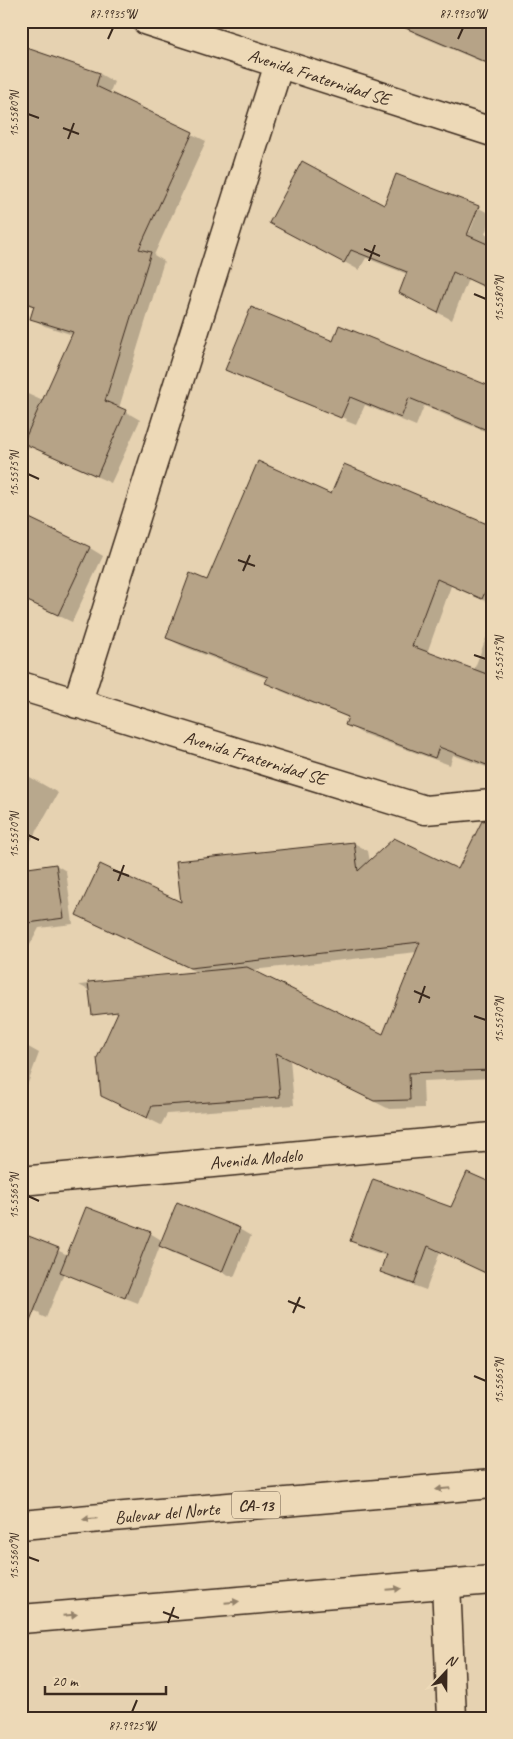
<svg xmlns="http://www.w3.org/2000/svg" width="513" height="1739" font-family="Caveat,sans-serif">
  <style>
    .shadow { fill: #0003; fill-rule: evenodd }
    .building { fill: #b6a387; stroke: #3b2a1e }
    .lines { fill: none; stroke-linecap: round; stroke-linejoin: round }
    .street-casing { stroke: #3b2a1e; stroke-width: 31 }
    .highway-casing { stroke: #3b2a1e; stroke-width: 31 }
    .street { stroke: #edd9b7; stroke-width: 28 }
    .highway { stroke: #edd9b7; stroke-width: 28 }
    .oneway { fill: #94826a }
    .ticks { fill: none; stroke: #3b2a1e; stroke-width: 2 }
    .labels { text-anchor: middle; stroke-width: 4.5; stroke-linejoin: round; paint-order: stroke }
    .shield { fill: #edd9b7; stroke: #705e4c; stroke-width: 1 }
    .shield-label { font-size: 16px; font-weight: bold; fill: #3b2a1e }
    .street-label { font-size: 18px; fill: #3b2a1e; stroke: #edd9b7 }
    .neatline { fill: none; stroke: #3b2a1e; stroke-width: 2 }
    .ticks-label { font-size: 12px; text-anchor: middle; fill: #3b2a1e }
  </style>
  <rect width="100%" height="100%" fill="#e6d2b1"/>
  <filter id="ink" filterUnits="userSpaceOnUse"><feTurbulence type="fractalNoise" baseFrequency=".02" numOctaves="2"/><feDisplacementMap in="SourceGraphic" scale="10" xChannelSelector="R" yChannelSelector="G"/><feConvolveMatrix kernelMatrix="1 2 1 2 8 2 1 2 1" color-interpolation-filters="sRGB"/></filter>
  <g filter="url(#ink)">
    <path class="shadow" d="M 492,21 L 492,66 L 418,35 L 403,26 Z
      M 21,47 L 100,74 L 114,82 L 109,94 L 206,141 L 154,255 L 164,261 L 119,408 L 140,420 L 111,483 L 29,446 L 21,461 L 21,391 L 43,401 L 73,335 L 45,326 L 31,318 L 34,307 L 21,302 Z
      M 385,207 L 478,208 L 468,231 L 470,232 L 479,208 L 492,215 L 485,234 L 492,237 L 492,291 L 468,279 L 452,320 L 415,300 L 407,274 L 366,258 L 359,270 L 285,230 Z
      M 333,342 L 492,388 L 492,434 L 424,406 L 416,426 L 365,405 L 356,425 L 346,421 L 347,419 L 240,375 L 240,377 L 227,370 Z
      M 331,496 L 430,502 L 431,500 L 492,527 L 492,604 L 451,586 L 427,653 L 474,670 L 492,622 L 492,769 L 453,755 L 450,765 L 361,733 L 347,724 L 349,718 L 281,691 L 267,682 L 268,679 L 182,646 L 167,638 L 207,581 Z
      M 90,548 L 103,556 L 72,622 L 21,598 Z
      M 21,772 L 58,793 L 25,851 L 21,849 Z
      M 354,843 L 368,851 L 370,862 L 492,1005 L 492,1078 L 423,1081 L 424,1108 L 389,1109 L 290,1059 L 294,1105 L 167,1114 L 161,1125 L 102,1096 L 122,1008 L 79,985 L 199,973 L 92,923 L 182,904 ZM 417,952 L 383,1036 L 252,970 Z
      M 56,865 L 66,871 L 73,924 L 39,928 L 24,956 L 21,954 L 21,870 Z
      M 21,1043 L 39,1053 L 25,1091 L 21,1090 Z
      M 492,1184 L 492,1276 L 440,1252 L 426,1290 L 393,1278 L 381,1271 L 386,1256 L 364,1248 L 352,1241 L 451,1209 Z
      M 239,1229 L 251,1236 L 234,1277 L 173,1253 L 160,1246 L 138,1303 L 74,1278 L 64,1273 L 46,1318 L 39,1315 L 40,1313 L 21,1305 L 21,1234 L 68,1255 L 150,1233 L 163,1241 Z"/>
    <path class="building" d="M 389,21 L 492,21 L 492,65 Z
      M 21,46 L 100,73 L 96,86 L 193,132 L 139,249 L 151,252 L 105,401 L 126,410 L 97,476 L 23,443 L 73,332 L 30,319 L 34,306 L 21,301 Z
      M 302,161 L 384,205 L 396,174 L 479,206 L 467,235 L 492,246 L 492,290 L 453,272 L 438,313 L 399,293 L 407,272 L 351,250 L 344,263 L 269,223 Z
      M 251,307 L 333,341 L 339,325 L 492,387 L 492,432 L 409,398 L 401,418 L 350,397 L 341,418 L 225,370 Z
      M 258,461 L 331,494 L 344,464 L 492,526 L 492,576 L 482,599 L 437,579 L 412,646 L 492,676 L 492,767 L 439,747 L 435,758 L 345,725 L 348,717 L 265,683 L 268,677 L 166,638 L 190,573 L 207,580 Z
      M 21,514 L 90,547 L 58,615 L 21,598 Z
      M 492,820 L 492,1070 L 409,1073 L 410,1100 L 374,1101 L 276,1053 L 280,1097 L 152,1106 L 147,1118 L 101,1096 L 97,1058 L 118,1012 L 92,1015 L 88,982 L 247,967 L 383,1034 L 420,942 L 190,968 L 76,915 L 100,864 L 181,902 L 176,861 L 354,842 L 358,871 L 394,838 L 458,869 L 482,821 Z
      M 56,864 L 64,918 L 21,924 L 21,869 Z
      M 467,1172 L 492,1183 L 492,1276 L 428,1246 L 414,1284 L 380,1272 L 386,1254 L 350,1241 L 373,1179 L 451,1207 Z
      M 177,1202 L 240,1228 L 222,1272 L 159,1246 Z
      M 86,1207 L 151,1232 L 125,1298 L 60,1272 Z
      M 21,1233 L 59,1248 L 23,1339 L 21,1338 Z"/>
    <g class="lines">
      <defs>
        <path id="street" d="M 147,21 L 492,132
          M 21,686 L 425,810 L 492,804
          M 77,704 L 279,64
          M 21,1181 L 492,1137
          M 446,1584 L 452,1718"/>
        <path id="highway" d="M 21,1525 L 492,1484
          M 21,1619 L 492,1580"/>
      </defs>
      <use href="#street" class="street-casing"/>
      <use href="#highway" class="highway-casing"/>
      <use href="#street" class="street"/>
      <use href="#highway" class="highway"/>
    </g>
    <defs><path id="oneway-solid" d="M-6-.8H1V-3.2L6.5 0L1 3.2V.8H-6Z" transform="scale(1.25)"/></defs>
    <g class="oneway">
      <use href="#oneway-solid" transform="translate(443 1489) rotate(175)"/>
      <use href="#oneway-solid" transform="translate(90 1519) rotate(175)"/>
      <use href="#oneway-solid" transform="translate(394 1589) rotate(-5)"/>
      <use href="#oneway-solid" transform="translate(232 1602) rotate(-5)"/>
      <use href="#oneway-solid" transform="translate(70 1615) rotate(-5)"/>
    </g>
  </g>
  <path class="ticks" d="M 108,39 L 113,28M 458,39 L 463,28M 28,114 L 39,118M 63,128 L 79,134M 68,139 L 74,123M 364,249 L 380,256M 369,261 L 375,245M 474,294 L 486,299M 28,474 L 39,479M 238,560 L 255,566M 243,571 L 250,555M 474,655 L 486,659M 28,835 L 39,840M 113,870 L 129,876M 118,881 L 124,865M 414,991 L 430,998M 419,1003 L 425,986M 474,1016 L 486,1020M 28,1196 L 39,1201M 288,1301 L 305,1308M 293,1313 L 300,1297M 474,1376 L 486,1381M 28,1557 L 39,1561M 163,1612 L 179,1618M 168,1623 L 174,1607M 132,1712 L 137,1700"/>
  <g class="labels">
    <rect class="shield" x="232" y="1491.5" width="48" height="27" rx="4"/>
    <g class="shield-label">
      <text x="256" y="1511">CA-13</text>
    </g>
    <g class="street-label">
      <text transform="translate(319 77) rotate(18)" y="6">Avenida Fraternidad SE</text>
      <text transform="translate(255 758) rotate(17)" y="6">Avenida Fraternidad SE</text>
      <text transform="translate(256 1159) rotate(-5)" y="6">Avenida Modelo</text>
      <text transform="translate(167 1513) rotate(-5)" y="6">Bulevar del Norte</text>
    </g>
  </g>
  <rect width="513" height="1739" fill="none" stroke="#edd9b7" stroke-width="55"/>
  <g transform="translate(446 1672) rotate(22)" stroke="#edd9b7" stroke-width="4" paint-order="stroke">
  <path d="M0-4L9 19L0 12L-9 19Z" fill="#3b2a1e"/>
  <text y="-8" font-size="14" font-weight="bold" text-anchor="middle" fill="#3b2a1e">N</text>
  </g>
  <path d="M45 1686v8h121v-8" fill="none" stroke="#3b2a1e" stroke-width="2.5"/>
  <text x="52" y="1686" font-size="15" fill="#3b2a1e" stroke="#edd9b7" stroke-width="4" paint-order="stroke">20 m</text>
  <rect x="28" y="28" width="458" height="1684" class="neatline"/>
  <g class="ticks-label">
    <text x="113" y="18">87.9935°W</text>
    <text x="463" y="18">87.9930°W</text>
    <text transform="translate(14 114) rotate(-90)" y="4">15.5580°N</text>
    <text transform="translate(499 299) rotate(-90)" y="4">15.5580°N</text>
    <text transform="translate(14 474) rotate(-90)" y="4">15.5575°N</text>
    <text transform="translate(499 659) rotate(-90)" y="4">15.5575°N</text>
    <text transform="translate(14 835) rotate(-90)" y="4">15.5570°N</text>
    <text transform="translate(499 1020) rotate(-90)" y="4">15.5570°N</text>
    <text transform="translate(14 1196) rotate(-90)" y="4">15.5565°N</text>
    <text transform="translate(499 1381) rotate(-90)" y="4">15.5565°N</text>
    <text transform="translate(14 1557) rotate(-90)" y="4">15.5560°N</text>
    <text x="132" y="1730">87.9925°W</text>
  </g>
</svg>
